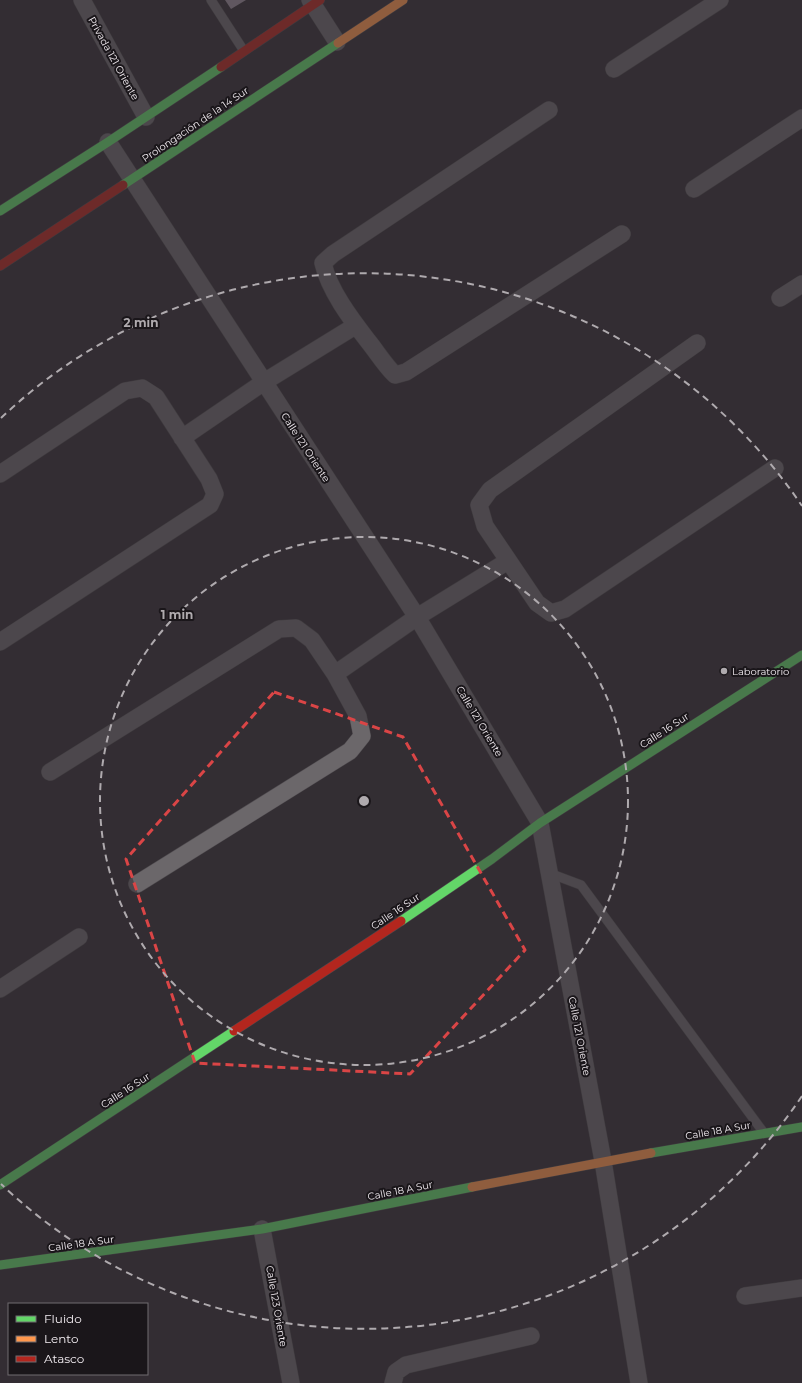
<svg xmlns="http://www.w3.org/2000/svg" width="802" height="1383" font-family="Montserrat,sans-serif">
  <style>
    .building { fill: #978a97 }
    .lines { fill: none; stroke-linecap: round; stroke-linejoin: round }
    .lane-casing { stroke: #4e4a4e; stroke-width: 10 }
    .street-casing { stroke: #4e4a4e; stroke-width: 18 }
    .fast-casing { stroke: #4e4a4e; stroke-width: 10 }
    .slow-casing { stroke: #4e4a4e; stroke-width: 10 }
    .jam-casing { stroke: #4e4a4e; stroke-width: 10 }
    .lane { stroke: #6b676a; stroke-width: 9 }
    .street { stroke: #6b676a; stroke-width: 17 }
    .fast { stroke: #63d668; stroke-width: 9 }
    .slow { stroke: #ff974d; stroke-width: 9 }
    .jam { stroke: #b3261e; stroke-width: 9 }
    .marked { fill: none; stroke: #da4546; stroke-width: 3; stroke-dasharray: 8 5; stroke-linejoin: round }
    .ring { fill: none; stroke: #afaaae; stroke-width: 2; stroke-dasharray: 7 5 }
    .poi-dot { fill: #afaaae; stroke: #1a161a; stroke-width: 1.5 }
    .labels { text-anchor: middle; stroke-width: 4; stroke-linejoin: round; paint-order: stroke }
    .street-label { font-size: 10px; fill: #f2ecf1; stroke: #1a161a }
    .poi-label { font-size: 10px; fill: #f2ecf1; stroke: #1a161a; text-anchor: start }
    .centre { fill: #afaaae; stroke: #1a161a; stroke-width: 2 }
    .ring-label { font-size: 12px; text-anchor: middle; font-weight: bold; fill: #afaaae; stroke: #1a161a; stroke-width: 4; stroke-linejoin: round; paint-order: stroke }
  </style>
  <rect width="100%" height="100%" fill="#332e33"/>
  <path class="building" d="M 225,0 L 246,0 L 231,9 Z"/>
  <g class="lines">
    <defs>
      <path id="lane" d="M 211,0 L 244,51
        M 549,873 L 581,885 L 764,1133"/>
      <path id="street" d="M 82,0 L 146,117
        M 310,0 L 337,42
        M 614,69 L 720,0
        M 549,110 L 333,254 L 323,263 C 329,290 351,319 368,341 C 377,352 384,364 395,375 L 406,372 L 622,234
        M 108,142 L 417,617 L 540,823 L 603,1161 L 639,1383
        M 694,189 L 802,118
        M 780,298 L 802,284
        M 697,343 L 490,490 L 479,505 L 485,526 L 537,603 L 551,613 L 565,609 L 775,468
        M 182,438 L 264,382 L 355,326
        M 0,474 L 125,391 L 142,388 L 156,397 L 209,479 L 215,494 L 210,505 L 0,642
        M 335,674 L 417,617 L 508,561
        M 50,772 L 279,629 L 296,628 L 312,640 L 335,674 L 358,716 L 362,736 L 350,751 L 137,884
        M 0,989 L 79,937
        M 262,1229 L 291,1383
        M 745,1296 L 802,1288
        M 393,1383 L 396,1372 L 406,1365 L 531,1336"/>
      <path id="fast" d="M 123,185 L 338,43
        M 0,211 L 108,142 L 221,67
        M 401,921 L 492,859 L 540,823 L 802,655
        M 651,1153 L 802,1127
        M 0,1185 L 234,1031
        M 0,1265 L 262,1229 L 472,1187"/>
      <path id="slow" d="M 338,43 L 403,0
        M 472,1187 L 651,1153"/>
      <path id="jam" d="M 221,67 L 320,0
        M 0,266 L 123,185
        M 234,1031 L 401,921"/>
    </defs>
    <use href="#lane" class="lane-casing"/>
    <use href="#street" class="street-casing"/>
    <use href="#fast" class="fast-casing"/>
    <use href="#slow" class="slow-casing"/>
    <use href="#jam" class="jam-casing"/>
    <use href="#lane" class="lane"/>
    <use href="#street" class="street"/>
    <use href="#fast" class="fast"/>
    <use href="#slow" class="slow"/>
    <use href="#jam" class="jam"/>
  </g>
  <path d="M0 0H802V1383H0ZM 274,692 L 403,737 L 525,950 L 410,1074 L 195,1063 L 126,859 Z" fill="#332e33" fill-opacity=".55" fill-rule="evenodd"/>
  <path class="marked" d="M 274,692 L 403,737 L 525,950 L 410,1074 L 195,1063 L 126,859 Z"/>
  <g class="ring">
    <circle cx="364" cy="801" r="264"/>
    <path d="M802 1096A528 528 0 0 1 1 1184M1 418A528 528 0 0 1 802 506"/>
  </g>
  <circle class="poi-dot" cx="724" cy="671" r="4"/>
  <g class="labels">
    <g class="street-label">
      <text transform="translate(114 58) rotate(61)" y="4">Privada 121 Oriente</text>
      <text transform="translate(195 124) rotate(-34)" y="4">Prolongación de la 14 Sur</text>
      <text transform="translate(306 447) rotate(57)" y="4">Calle 121 Oriente</text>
      <text transform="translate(480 721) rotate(59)" y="4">Calle 121 Oriente</text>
      <text transform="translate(664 730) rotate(-33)" y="4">Calle 16 Sur</text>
      <text transform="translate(395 911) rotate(-34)" y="4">Calle 16 Sur</text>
      <text transform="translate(580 1036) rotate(79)" y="4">Calle 121 Oriente</text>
      <text transform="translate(125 1090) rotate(-33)" y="4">Calle 16 Sur</text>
      <text transform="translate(718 1130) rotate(-10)" y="4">Calle 18 A Sur</text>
      <text transform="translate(400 1190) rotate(-11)" y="4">Calle 18 A Sur</text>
      <text transform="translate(81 1243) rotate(-8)" y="4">Calle 18 A Sur</text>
      <text transform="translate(277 1306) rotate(80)" y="4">Calle 123 Oriente</text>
    </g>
    <g class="poi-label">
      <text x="732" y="675">Laboratorio</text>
    </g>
  </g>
  <circle cx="364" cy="801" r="6" class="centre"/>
  <g class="ring-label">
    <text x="141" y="327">2 min</text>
    <text x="177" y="619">1 min</text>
  </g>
  <rect x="8" y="1303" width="140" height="72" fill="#1a161a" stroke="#706c70"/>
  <rect x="16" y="1316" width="20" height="6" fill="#63d668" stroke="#706c70"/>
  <text x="44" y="1323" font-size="12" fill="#f2ecf1">Fluido</text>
  <rect x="16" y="1336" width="20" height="6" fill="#ff974d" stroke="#706c70"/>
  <text x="44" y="1343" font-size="12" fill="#f2ecf1">Lento</text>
  <rect x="16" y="1356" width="20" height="6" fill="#b3261e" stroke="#706c70"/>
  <text x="44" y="1363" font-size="12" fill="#f2ecf1">Atasco</text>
</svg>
